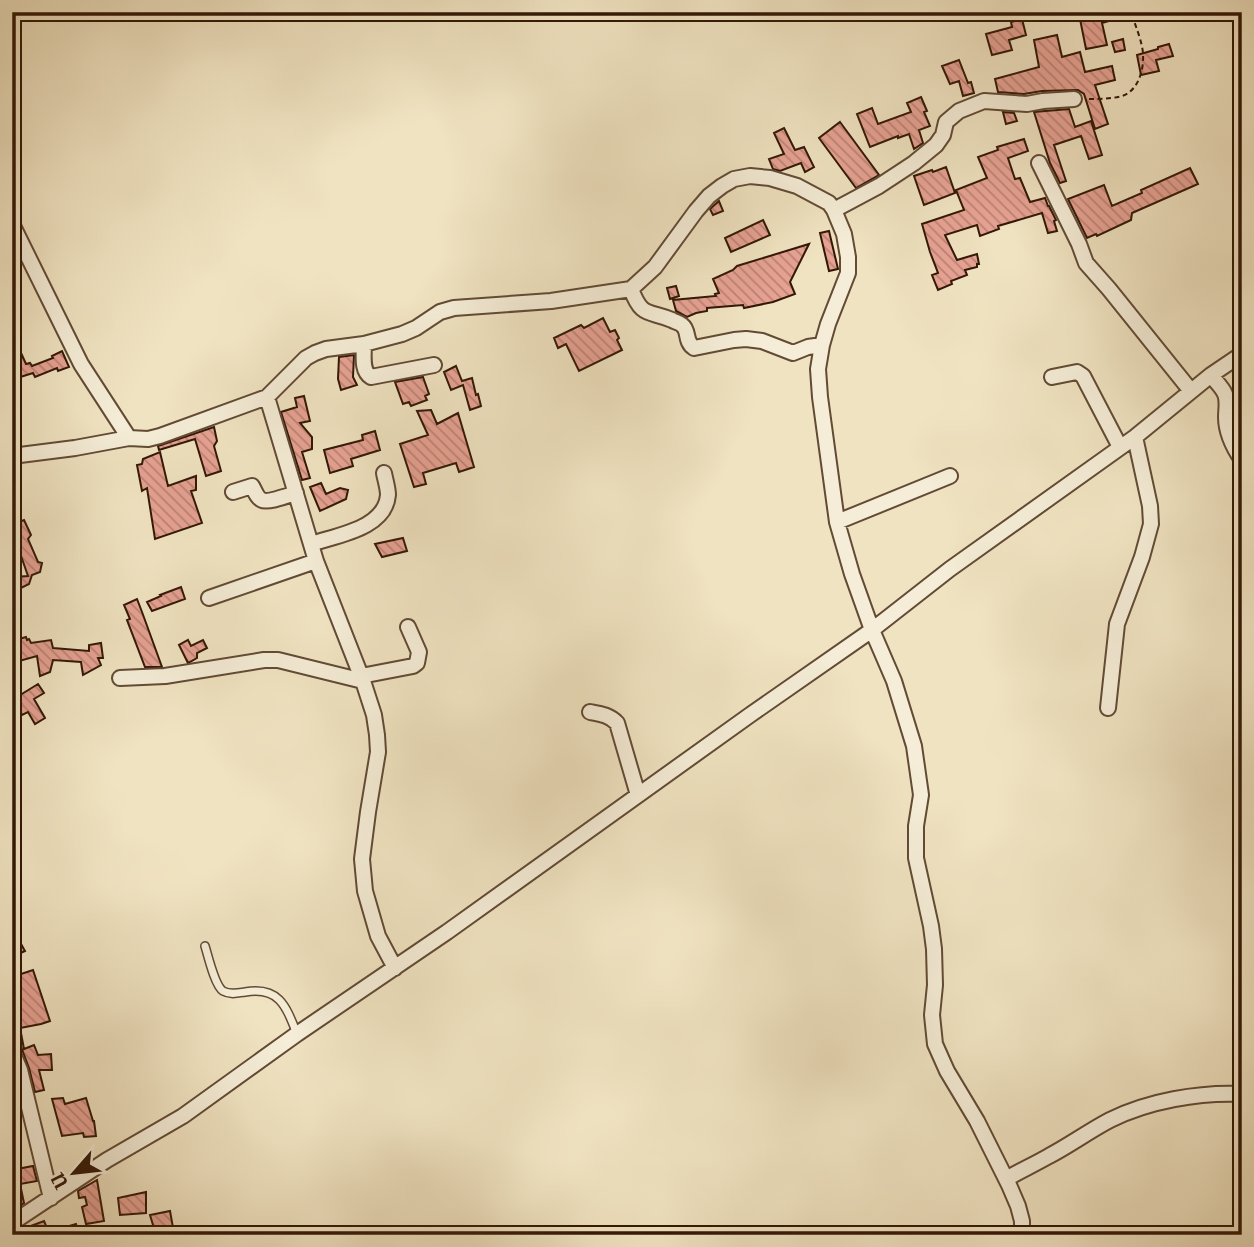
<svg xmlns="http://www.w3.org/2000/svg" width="1254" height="1247" font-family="'IM FELL French Canon',serif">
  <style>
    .building { fill: url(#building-back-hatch); stroke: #321706; stroke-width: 2 }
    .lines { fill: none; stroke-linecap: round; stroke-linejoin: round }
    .service-casing { stroke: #624a35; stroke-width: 10 }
    .minor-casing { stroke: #624a35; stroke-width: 18 }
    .path { stroke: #321706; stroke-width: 2; stroke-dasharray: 5 3.5; stroke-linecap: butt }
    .service { stroke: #f5edd7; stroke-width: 7 }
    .minor { stroke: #f5edd7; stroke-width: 14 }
  </style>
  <defs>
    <pattern id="building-back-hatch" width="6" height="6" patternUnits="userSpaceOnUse" patternTransform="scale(1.75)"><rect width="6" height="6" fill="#e7a293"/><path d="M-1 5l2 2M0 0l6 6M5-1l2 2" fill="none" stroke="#bc8376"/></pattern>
  </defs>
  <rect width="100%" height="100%" fill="#f0e3c1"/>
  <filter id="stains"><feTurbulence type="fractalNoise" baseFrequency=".00286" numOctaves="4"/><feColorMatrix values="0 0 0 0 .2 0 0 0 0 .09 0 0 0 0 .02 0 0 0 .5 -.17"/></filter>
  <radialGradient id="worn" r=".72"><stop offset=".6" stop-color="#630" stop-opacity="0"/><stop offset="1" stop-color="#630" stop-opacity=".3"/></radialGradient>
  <path class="building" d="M 1088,12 L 1129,12 L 1129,15 L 1102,23 L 1107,45 L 1086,49 L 1079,14 Z
    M 1022,19 L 1026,35 L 1009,40 L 1012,50 L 992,55 L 986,34 L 1012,27 L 1011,22 Z
    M 1057,35 L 1062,57 L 1080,52 L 1085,72 L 1112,66 L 1115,80 L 1095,85 L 1108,124 L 1095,129 L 1084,94 L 1078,90 L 1042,91 L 1024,94 L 998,92 L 995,79 L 1039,67 L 1034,40 Z
    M 1123,39 L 1125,50 L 1115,52 L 1112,42 Z
    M 1169,44 L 1173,56 L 1156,60 L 1159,71 L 1141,75 L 1137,55 L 1158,49 L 1158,47 Z
    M 959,60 L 968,83 L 971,82 L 974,93 L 963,96 L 959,81 L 950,84 L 942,66 Z
    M 921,97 L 927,111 L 924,112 L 930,126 L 919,130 L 923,143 L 914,149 L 909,134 L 898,138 L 898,136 L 870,147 L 857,114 L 872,108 L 878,124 L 911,112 L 907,103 Z
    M 1069,109 L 1075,127 L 1091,121 L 1102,155 L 1089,159 L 1081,136 L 1054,145 L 1066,181 L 1060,183 L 1050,163 L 1034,112 Z
    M 1003,112 L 1014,113 L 1017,121 L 1006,124 Z
    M 840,122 L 879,175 L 856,188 L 819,138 Z
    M 784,128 L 795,150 L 804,147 L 814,167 L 805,172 L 801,163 L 780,171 L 773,169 L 769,159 L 784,154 L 774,133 Z
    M 1024,139 L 1028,151 L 1008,158 L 1015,179 L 1020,178 L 1030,202 L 1045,198 L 1048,206 L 1049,206 L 1056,220 L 1054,221 L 1057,231 L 1048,233 L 1042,213 L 998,226 L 999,229 L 980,236 L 977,225 L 945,235 L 957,260 L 977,254 L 979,264 L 977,264 L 977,267 L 965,270 L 967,275 L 951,281 L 952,284 L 938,290 L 932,275 L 938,273 L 930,252 L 922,224 L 964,210 L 956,190 L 987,178 L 978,157 L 998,150 L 997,147 Z
    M 946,167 L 955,193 L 924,205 L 914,176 L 932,170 L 933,172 Z
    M 1190,168 L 1198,184 L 1132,213 L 1131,220 L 1097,236 L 1096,234 L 1087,238 L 1068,199 L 1104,185 L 1112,206 L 1142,193 L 1141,190 Z
    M 719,201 L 723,211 L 713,215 L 710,209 Z
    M 763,220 L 770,235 L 731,252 L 725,238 Z
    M 829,231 L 838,269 L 829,271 L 820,233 Z
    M 809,244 L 790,282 L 795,294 L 773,302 L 744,308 L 743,305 L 707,308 L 707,311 L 696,313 L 687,317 L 676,311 L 673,300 L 716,296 L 715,294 L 719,293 L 713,279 L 733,270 L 737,266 Z
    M 676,286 L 679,296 L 670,299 L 667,288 Z
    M 603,318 L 610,332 L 615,330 L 619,338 L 617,340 L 622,350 L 579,371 L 566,344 L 558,348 L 554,338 L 581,325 L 584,328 Z
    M 12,333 L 26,364 L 30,363 L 32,366 L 53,358 L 52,356 L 62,351 L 69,367 L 58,371 L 57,368 L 35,377 L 33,373 L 14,379 L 12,374 Z
    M 354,355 L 353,377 L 357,385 L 341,390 L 338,379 L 339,357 Z
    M 456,366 L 462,381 L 472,378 L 476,395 L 478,394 L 481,406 L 470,410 L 463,385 L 451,390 L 444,372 Z
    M 423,377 L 429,394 L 425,396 L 427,400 L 411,406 L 409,402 L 403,404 L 395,382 Z
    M 304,396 L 310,421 L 300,423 L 312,437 L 312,449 L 302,452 L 310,478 L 302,480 L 281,412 L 297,407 L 295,398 Z
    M 431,410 L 437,424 L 458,413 L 474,467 L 459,472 L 456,463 L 423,473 L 426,484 L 414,487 L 400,444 L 428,435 L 417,411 Z
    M 214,427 L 217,441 L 214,446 L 221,471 L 206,476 L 195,439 L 159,450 L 158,446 Z
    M 375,431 L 380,450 L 351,459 L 353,466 L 330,473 L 324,450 L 363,440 L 362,435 Z
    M 160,452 L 168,486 L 196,476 L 196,490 L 191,491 L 202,523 L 155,539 L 147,488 L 142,491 L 137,465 L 142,464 L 143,459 Z
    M 321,483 L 326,494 L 340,488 L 348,490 L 346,499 L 320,511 L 310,487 Z
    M 24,520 L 31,535 L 28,539 L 38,562 L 42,563 L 40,572 L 32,575 L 29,584 L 21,588 L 15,577 L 28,576 L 12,530 L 12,525 Z
    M 403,538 L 407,551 L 382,557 L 375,544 Z
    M 181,587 L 185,599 L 152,611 L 147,602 L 161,596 L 160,595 Z
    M 137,599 L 142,612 L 162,667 L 145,667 L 127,620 L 130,619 L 124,605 Z
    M 26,637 L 27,640 L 29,639 L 31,643 L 51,640 L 53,648 L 89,651 L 89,645 L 101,643 L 103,658 L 98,658 L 101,665 L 83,675 L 81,662 L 53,660 L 50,672 L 40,676 L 37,656 L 12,663 L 12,641 Z
    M 188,640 L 191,646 L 203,640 L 207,648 L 197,653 L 197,658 L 188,663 L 179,645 Z
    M 38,684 L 44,693 L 34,699 L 45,718 L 35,724 L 28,712 L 22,715 L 16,705 L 21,703 L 17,697 Z
    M 12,928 L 25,951 L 12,957 Z
    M 33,970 L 50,1021 L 41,1024 L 20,1028 L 24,1049 L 34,1045 L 38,1055 L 51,1054 L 52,1070 L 39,1070 L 44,1090 L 35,1092 L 29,1068 L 21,1047 L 17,1043 L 13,1042 L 12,1038 L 12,977 Z
    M 63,1098 L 65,1104 L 86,1098 L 93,1121 L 94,1121 L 96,1136 L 84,1137 L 83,1133 L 62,1136 L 52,1099 Z
    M 33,1166 L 37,1181 L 20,1184 L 24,1203 L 12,1211 L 12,1168 L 17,1168 L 17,1169 Z
    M 97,1180 L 104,1221 L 86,1224 L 82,1207 L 87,1205 L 85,1197 L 79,1198 L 78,1191 Z
    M 146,1192 L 146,1213 L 120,1215 L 118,1198 Z
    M 170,1211 L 174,1233 L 169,1235 L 156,1235 L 150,1215 Z
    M 44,1221 L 50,1235 L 12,1235 L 12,1233 Z
    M 76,1224 L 79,1235 L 68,1235 L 66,1227 Z"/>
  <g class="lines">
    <defs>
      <path id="service" d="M 205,946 C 208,956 215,986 223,991 C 230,995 238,993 245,992 C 279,986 286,1006 297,1034"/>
      <path id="minor" d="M 1039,163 L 1079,244 L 1086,263 L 1109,289 L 1191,391
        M 834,210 L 879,186 L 914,163 L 936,145 L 943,135 L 946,122 L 959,111 L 984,101 L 1027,104 L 1043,101 L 1074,99
        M 12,224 L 81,364 L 129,438
        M 631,289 C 642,318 648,310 672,320 C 675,322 679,322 682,325 C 690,331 684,341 694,348 L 734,340 L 746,339 L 762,341 L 793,353 L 808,347 L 822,345
        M 364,344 C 364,355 361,371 371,377 L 434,365
        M 1211,375 C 1215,381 1222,387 1225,394 C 1228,401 1226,409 1226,417 C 1226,433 1233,447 1242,460
        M 1052,377 L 1077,372 L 1083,376 L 1120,447
        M 267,397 L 316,561 L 363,681 L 374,715 L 377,735 L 378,752 L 368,812 L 362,859 L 365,891 L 378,936 L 395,968
        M 12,456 L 75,448 L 129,438 L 148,439 L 160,436 L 267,397 L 306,358 L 315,353 L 326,349 L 364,344 L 402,334 L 416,328 L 440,312 L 454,308 L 551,301 L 631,289 L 655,267 L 696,211 L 709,196 L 722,186 L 734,179 L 750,176 L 770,178 L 797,186 L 829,203 L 834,210 L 844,234 L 848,257 L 848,273 L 828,324 L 822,345 L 818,369 L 820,397 L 837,522 L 852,574 L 872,630 L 894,681 L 914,746 L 921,795 L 916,826 L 916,858 L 931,926 L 934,949 L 935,985 L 932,1015 L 935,1044 L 947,1071 L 977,1121 L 1009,1185 L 1018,1206 L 1022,1221 L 1022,1235
        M 233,492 L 252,486 C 255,491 257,498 262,500 C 268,503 289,495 296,493
        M 837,522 L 950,476
        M 311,544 C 337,535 385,529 388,495 C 388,488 385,479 384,473
        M 209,598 L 316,561
        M 361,676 L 413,666 L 417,663 L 419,652 L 408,627
        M 120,678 L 165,676 L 264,660 L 278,660 L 363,681
        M 1108,708 L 1117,624 L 1142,557 L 1151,524 L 1150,506 L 1135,437
        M 590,712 C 601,714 609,715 617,723 L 638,795
        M 12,1051 L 20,1070 L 51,1198
        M 1006,1179 C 1020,1171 1035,1164 1049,1156 C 1070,1145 1089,1131 1110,1120 C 1148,1101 1199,1092 1242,1094
        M 12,1223 L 107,1160 L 183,1116 L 297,1034 L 447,932 L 750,715 L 872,630 L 950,569 L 1135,437 L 1211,375 L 1242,354"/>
    </defs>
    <use href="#service" class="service-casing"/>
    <use href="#minor" class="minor-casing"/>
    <path class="path" d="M 1089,99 C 1100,99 1111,99 1122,96 C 1138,91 1144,70 1143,55 C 1143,43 1135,25 1131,12"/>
    <use href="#service" class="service"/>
    <use href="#minor" class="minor"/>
  </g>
  <rect width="1254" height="1247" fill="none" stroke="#f0e3c1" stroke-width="42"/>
  <rect x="14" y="14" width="1226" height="1219" fill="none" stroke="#321706" stroke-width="3.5"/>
  <rect x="21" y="21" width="1212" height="1205" fill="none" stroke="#321706" stroke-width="2"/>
  <g transform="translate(74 1173) rotate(242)" stroke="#f5edd7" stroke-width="5" paint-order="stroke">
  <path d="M0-5L12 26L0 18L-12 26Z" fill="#321706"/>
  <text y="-10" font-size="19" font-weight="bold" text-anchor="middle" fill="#321706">U</text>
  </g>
  <rect width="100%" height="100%" filter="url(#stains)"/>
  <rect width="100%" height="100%" fill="url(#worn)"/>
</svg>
